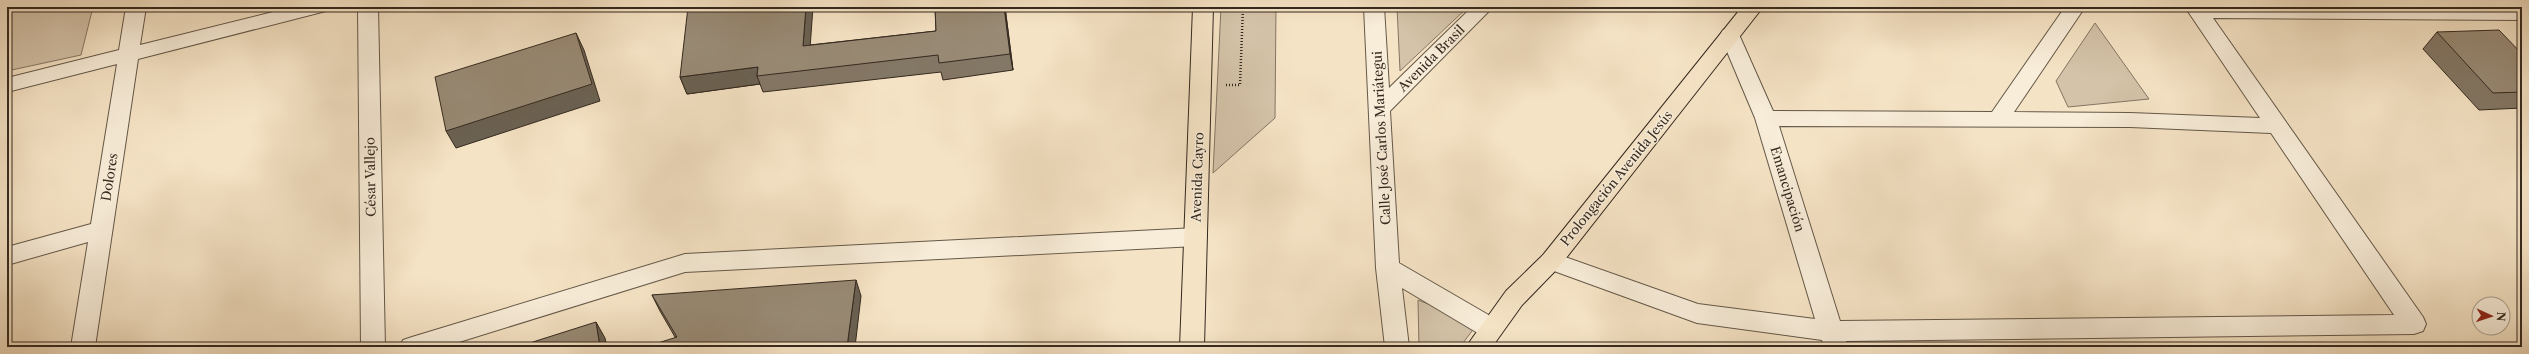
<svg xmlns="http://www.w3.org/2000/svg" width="2529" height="354" font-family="'Libre Caslon Text',serif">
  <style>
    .green { fill: #d4c3a9; stroke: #847664 }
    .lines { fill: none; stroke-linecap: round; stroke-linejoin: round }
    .minor-casing { stroke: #645848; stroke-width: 2 }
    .major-casing { stroke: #34291f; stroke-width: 2 }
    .path { stroke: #34291f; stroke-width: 2.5; stroke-dasharray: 1 2; stroke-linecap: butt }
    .minor { fill: #f8edd9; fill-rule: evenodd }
    .major { fill: #f5e3c5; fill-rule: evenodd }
    .wall { fill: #837765; stroke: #34291f }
    .shaded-wall { fill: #6a6152; stroke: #34291f }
    .building { fill: #988a75; stroke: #34291f }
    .labels { text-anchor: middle; stroke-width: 3; stroke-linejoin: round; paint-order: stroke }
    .street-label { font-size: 13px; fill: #34291f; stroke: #f8edd9 }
  </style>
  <rect width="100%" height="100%" fill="#f5e3c5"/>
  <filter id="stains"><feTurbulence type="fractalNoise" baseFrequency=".005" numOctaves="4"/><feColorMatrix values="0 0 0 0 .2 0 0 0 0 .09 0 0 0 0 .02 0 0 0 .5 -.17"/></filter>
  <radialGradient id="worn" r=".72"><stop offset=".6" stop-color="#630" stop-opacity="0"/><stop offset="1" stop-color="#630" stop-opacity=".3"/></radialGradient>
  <path class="green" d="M 7,7 L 93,7 L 81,55 L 7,71 Z
    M 1221,7 L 1276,7 L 1275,118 L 1213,173 Z
    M 1397,7 L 1468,7 L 1400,71 Z
    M 2095,23 L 2149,99 L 2068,107 L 2056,81 Z
    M 1418,300 L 1478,323 L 1460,347 L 1419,347 Z"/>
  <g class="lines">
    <defs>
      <path id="minor" d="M 126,7 L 146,7 L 140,45 L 293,7 L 329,7 L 326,11 L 138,59 L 95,347 L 71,347 L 88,242 L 7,265 L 7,247 L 91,224 L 117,64 L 7,92 L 7,78 L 119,50 Z
        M 358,7 L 378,7 L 385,347 L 361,347 Z
        M 1364,7 L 1384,7 L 1389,88 L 1472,7 L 1493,7 L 1390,111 L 1399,263 L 1499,321 L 1502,328 L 1499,335 L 1490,338 L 1481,335 L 1402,288 L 1409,347 L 1385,347 L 1376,268 Z
        M 2065,7 L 2085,7 L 2014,112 L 2130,113 L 2260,118 L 2185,7 L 2522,8 L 2522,20 L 2213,18 L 2423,317 L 2426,324 L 2423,331 L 2414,334 L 1846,341 L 1848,347 L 1824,347 L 1822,340 L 1697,323 L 1543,267 L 1539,261 L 1543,255 L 1551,252 L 1698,304 L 1815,319 L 1755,118 L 1720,35 L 1723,30 L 1730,28 L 1737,30 L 1773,111 L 1992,112 ZM 1779,126 L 2130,127 L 2271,133 L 2394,315 L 1840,321 Z
        M 1196,228 L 1204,231 L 1207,237 L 1204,243 L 1196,246 L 685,272 L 443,347 L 400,347 L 403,340 L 412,337 L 685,254 Z"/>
      <path id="major" d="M 1193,7 L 1213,7 L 1204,347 L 1180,347 Z
        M 1742,7 L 1763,7 L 1559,267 L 1522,305 L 1492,347 L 1466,347 L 1506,291 L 1543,255 Z"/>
    </defs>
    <use href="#minor" class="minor-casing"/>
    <use href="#major" class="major-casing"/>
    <path class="path" d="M 1226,85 L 1240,85 L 1243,7"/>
    <use href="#minor" class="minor"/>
    <use href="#major" class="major"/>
  </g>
  <path class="wall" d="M 935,7 L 1005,7 L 1013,70 L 943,80 L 941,72 L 763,92 L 760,84 L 687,94 L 680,77 L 810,45 L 936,31 Z
    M 2437,32 L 2522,54 L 2522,108 L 2479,110 L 2423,49 Z
    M 652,295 L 861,296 L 675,337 L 660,311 Z"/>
  <path class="shaded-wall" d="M 806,7 L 813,7 L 809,62 L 803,46 Z
    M 1004,7 L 1005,7 L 1013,70 L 1010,54 Z
    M 576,33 L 584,50 L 600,101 L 456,148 L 446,131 Z
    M 758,67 L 757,76 L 760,84 L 687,94 L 680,77 Z
    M 856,280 L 861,296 L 855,347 L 847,347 Z
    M 596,322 L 605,338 L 607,347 L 600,347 Z"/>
  <path class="building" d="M 688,7 L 806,7 L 803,46 L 936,31 L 935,7 L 1004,7 L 1010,54 L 939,63 L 938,55 L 757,76 L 758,67 L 680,77 Z
    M 2499,30 L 2522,54 L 2522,92 L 2493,93 L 2437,32 Z
    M 576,33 L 592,84 L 446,131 L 435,77 Z
    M 856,280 L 847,347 L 645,347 L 677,337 L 652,295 Z
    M 596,322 L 600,347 L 517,347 Z"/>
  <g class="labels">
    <g class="street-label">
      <text transform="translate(1431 58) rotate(-45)" y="5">Avenida Brasil</text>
      <text transform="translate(1381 138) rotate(-93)" y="5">Calle José Carlos Mariátegui</text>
      <text transform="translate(109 177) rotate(-81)" y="5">Dolores</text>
      <text transform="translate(370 177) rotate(-91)" y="5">César Vallejo</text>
      <text transform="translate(1197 177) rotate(-88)" y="5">Avenida Cayro</text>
      <text transform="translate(1616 178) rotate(-51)" y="5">Prolongación Avenida Jesús</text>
      <text transform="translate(1788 189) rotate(73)" y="5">Emancipación</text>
    </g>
  </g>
  <rect width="2529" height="354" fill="none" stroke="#f5e3c5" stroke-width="24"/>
  <rect x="8" y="8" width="2513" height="338" fill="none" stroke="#34291f" stroke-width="2"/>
  <rect x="12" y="12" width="2505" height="330" fill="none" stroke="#34291f"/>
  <g transform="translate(2491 316) rotate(93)"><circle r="19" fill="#f8edd9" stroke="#aa9f8f"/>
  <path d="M0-3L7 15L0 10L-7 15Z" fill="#8f2418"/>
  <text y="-6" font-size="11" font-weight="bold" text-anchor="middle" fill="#34291f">N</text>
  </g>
  <rect width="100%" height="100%" filter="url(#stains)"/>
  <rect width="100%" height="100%" fill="url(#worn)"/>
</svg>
